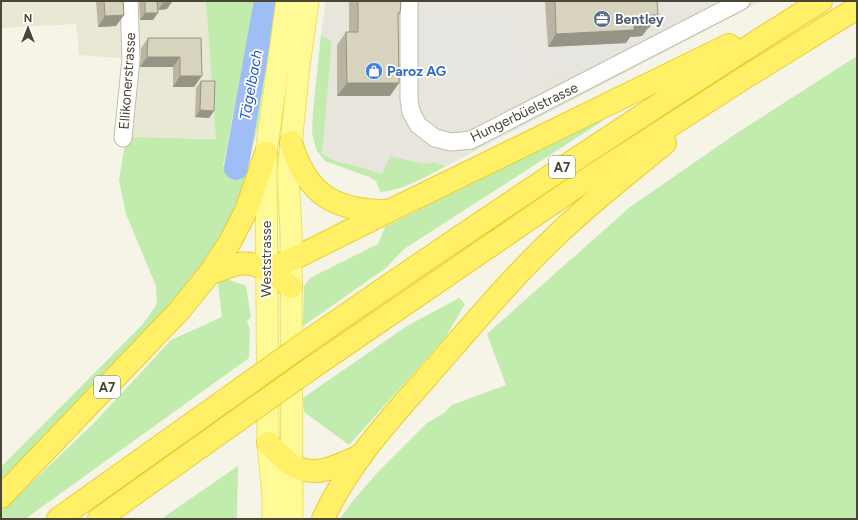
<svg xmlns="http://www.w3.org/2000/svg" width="858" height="520" font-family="Figtree,sans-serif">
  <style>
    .residential { fill: #e9e8d5 }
    .industrial { fill: #e7e5dc }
    .green { fill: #c1ecad }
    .parking { fill: #e6e5e0 }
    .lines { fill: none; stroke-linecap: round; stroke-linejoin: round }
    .river { stroke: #a0bef6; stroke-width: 24 }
    .minor-casing { stroke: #c1bfa9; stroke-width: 19 }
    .major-casing { stroke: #ece35e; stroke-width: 23 }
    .highway-casing { stroke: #e9cf2e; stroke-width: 24 }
    .minor { stroke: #fff; stroke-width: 17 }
    .major { stroke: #fffa96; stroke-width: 21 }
    .highway { stroke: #fff068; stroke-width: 22 }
    .highway-bridge-casing { stroke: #e9cf2e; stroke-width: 24; stroke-linecap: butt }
    .highway-bridge { stroke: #fff068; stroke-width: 22 }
    .wall { fill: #b9b5a2 }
    .shaded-wall { fill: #969484 }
    .building { fill: #d7d3bc; stroke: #969484 }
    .labels { text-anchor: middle; stroke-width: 3.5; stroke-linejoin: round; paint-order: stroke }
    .shield { fill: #fff; stroke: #807e72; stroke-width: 1 }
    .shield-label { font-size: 13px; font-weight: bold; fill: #494636 }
    .service-label { font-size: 14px; font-weight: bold; fill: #4e5e75; stroke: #fff; text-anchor: start }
    .shop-label { font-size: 14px; font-weight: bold; fill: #366cbe; stroke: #fff; text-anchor: start }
    .street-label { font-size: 14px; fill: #494636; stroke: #fff }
    .water-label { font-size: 15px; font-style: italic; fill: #265abd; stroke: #fff }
  </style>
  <rect width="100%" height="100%" fill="#f5f4e7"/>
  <path class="residential" d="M 1,1 L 206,1 L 216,138 L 123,138 L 131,59 L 79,55 L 76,24 L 1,28 Z"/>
  <path class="industrial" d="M 326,1 L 762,1 L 446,166 L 434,162 L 425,164 L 390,156 L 382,174 L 357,166 L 335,161 L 321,154 L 332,43 L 321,35 Z"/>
  <path class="green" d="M 206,1 L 275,1 L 258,125 L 248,168 L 224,164 L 255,5 L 223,166 L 252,170 L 234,218 L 177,302 L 1,486 L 1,467 L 143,324 L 157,304 L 156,286 L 126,214 L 119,180 L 126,137 L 216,139 Z
    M 321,35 L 332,42 L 322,154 L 335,161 L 357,166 L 382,174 L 390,156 L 425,164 L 434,162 L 446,166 C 425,177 404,190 380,192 L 376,181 L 369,177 L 325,161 L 317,151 L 312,134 L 313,111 Z
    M 857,56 L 857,519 L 340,519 L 352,502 L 376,474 L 427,423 L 444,413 L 452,405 L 506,385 L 487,334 L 630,207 L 737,133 Z
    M 602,118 L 604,120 L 404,249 L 386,268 L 303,326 L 304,286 L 310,278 L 378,244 L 385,227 Z
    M 227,279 L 246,286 L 251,317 L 247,321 L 250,330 L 249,358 L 25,519 L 2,519 L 1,512 L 95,422 L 171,340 L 222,317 L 218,284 Z
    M 459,298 L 465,304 L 445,338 L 349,445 L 304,412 L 303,398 L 407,326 Z
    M 238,466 L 237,519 L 161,519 Z"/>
  <path class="parking" d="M 415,1 L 530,1 L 532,16 L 525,16 L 522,50 L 523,84 L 415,91 Z
    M 660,1 L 727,1 L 668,32 L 661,23 Z
    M 627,37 L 636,37 L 636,47 L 578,77 L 577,72 L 550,76 L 545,48 L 627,44 Z
    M 534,41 L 537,92 L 536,97 L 527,98 L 524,42 Z"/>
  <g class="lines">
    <path class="river" d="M 236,168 L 266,1"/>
    <defs>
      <path id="minor" d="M 409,1 L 409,99 L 411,112 L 418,125 L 435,138 L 451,142 L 471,140 L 741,1
        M 123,138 L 131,59 L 129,1"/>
      <path id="major" d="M 273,519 L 273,496 L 268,443 L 266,153 L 287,1
        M 292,519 L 291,231 L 288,174 L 299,66 L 308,1"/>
      <path id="highway" d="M 291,142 C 306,194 334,211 387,211
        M 266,270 L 291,260 L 389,211 L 729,45
        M 209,274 C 218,271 228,266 238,264 C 259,260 275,276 291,287
        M 308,341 C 477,224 647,110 821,1
        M 310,369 L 589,178 L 741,80 L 857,8
        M 268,443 C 275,450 283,459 291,464 C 314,480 340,465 362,455
        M 1,497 L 179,311 L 209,274 L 230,242 L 246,211 L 266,153
        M 58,519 L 249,383
        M 99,519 L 248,413
        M 323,519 C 347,466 388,421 426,378 C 469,329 511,278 559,233 C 592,201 629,173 665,143"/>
    </defs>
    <use href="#minor" class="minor-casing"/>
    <use href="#major" class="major-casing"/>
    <use href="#highway" class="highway-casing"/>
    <use href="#minor" class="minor"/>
    <use href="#major" class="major"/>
    <use href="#highway" class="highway"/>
    <defs>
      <path id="highway-bridge" d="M 249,383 L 308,341
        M 248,413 L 310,369"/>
    </defs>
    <use href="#highway-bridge" class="highway-bridge-casing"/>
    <use href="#highway-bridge" class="highway-bridge"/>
  </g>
  <path class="wall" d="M 96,1 L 123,1 L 124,15 L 116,26 L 98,27 Z
    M 139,1 L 172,1 L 167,9 L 158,10 L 153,20 L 140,20 Z
    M 349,1 L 401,1 L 400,13 L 398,16 L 390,96 L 337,96 L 337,45 L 346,32 L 349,32 Z
    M 545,1 L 657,1 L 649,28 L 648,28 L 642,36 L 630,37 L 626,43 L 548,47 Z
    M 148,38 L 201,38 L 194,87 L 173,87 L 173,67 L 140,67 L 141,48 Z
    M 201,81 L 214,111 L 209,118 L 195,117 L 196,88 Z"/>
  <path class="shaded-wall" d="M 172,2 L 167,9 L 158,10 L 163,3 Z
    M 145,13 L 158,13 L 153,20 L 140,20 Z
    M 124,15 L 116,26 L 98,27 L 105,16 Z
    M 651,15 L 658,15 L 649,28 L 648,28 L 642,36 L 630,37 L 626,43 L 548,47 L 556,34 L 634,24 Z
    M 147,57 L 180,57 L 173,67 L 140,67 Z
    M 180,76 L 202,76 L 194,87 L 173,87 Z
    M 347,83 L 399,83 L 390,96 L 337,96 Z
    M 200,110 L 214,111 L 209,118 L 195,117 Z"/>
  <path class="building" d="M 104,1 L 123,1 L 124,15 L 105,16 Z
    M 145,1 L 157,1 L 158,13 L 145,13 Z
    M 162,1 L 172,1 L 172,2 L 163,3 Z
    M 358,1 L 401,1 L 400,13 L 398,13 L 399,83 L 347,83 L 346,32 L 358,32 Z
    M 555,1 L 657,1 L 658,15 L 651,15 L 651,23 L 634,24 L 634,30 L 556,34 Z
    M 148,38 L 201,38 L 202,76 L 180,76 L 180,57 L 147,57 Z
    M 201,81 L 215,81 L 214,111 L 200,110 Z"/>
  <defs>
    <symbol id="office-disc" viewBox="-11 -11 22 22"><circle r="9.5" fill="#5c6f8a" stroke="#fff"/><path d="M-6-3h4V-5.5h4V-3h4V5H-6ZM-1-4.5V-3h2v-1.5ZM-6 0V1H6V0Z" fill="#fff"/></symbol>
    <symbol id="shop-disc" viewBox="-11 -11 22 22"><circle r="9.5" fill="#3f7fe0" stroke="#fff"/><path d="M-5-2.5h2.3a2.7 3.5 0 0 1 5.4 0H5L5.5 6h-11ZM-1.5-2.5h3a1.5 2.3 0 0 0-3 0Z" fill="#fff"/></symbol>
  </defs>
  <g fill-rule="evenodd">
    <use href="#office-disc" x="592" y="9" width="20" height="20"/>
    <use href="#shop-disc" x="364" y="61" width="20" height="20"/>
  </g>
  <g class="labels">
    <g class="shield">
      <rect x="549" y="156" width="26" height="22" rx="3"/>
      <rect x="94" y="376" width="26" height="22" rx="3"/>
    </g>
    <g class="shield-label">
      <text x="562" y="172">A7</text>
      <text x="107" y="392">A7</text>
    </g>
    <g class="service-label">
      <text x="615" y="24">Bentley</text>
    </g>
    <g class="shop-label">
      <text x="387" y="76">Paroz AG</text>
    </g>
    <g class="street-label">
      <text transform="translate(127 81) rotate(-86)" y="5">Ellikonerstrasse</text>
      <text transform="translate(524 112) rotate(-26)" y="5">Hungerbüelstrasse</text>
      <text transform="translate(266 259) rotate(-90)" y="5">Weststrasse</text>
    </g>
    <g class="water-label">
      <text transform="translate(251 85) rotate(-80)" y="5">Tägelbach</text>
    </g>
  </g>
  <rect width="858" height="520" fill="none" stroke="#494636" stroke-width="4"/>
  <g transform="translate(28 28)" stroke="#ffffff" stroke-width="3" paint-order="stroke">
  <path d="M0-3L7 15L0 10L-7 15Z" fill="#494636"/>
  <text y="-6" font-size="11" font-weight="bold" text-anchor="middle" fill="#494636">N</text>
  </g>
</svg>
